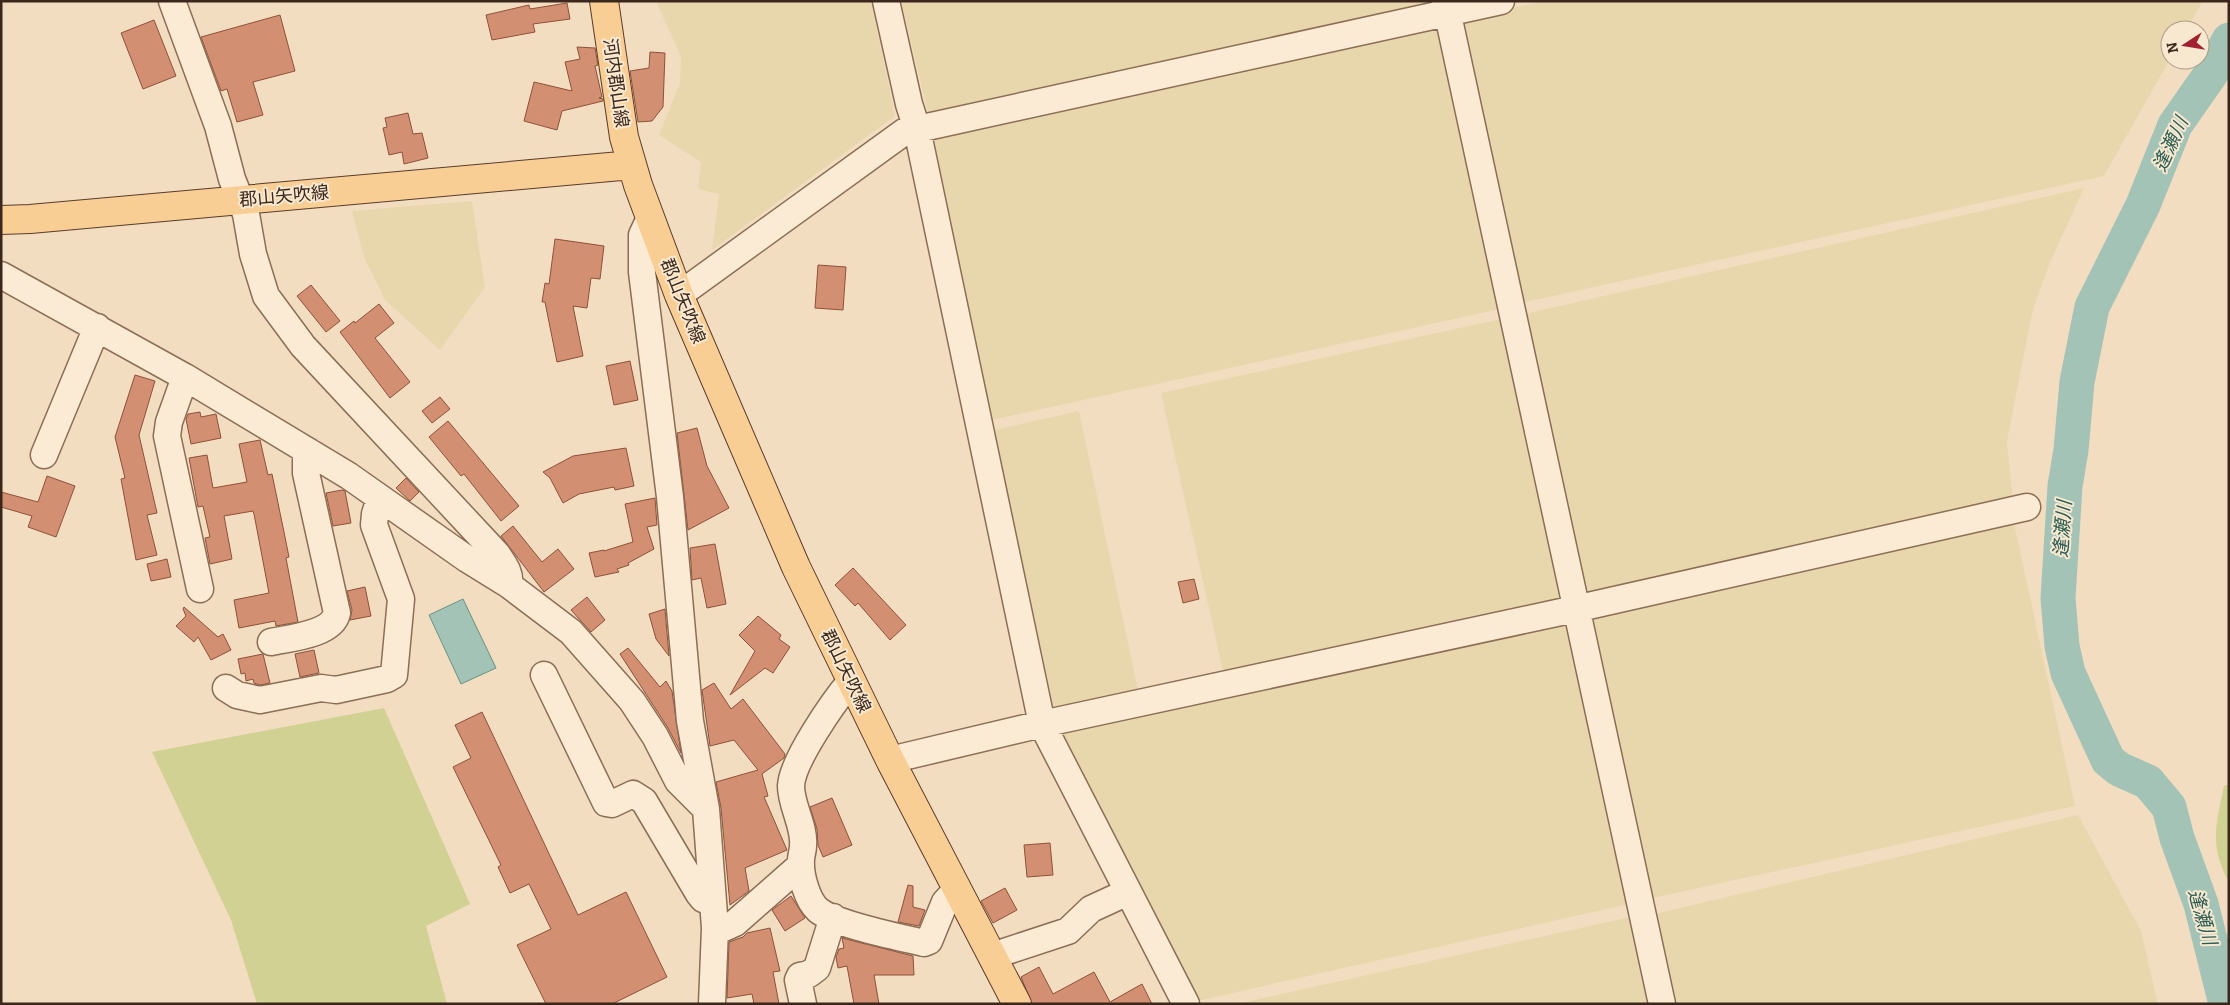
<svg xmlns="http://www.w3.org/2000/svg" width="2230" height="1005" font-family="Bitter,'Noto Sans JP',serif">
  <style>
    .farmland { fill: #e8d7ad }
    .green { fill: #d1d193 }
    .water { fill: #a3c3b6; stroke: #699283 }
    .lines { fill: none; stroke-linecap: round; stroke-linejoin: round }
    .river { stroke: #a3c3b6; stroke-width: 35 }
    .building { fill: #d38f72; stroke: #8e513a }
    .minor-casing { stroke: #8c6d56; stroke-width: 29 }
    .major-casing { stroke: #5a3b2b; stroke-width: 30 }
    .minor { stroke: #fcebd4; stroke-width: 26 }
    .major { stroke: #f8ce94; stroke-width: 28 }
    .labels { text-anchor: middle; stroke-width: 4; stroke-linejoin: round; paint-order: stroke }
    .street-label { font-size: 18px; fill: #3b271c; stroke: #f8e8d0 }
    .water-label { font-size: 19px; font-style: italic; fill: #2a5c53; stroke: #f8e8d0 }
  </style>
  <rect width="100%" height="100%" fill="#f2ddc0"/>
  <path class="farmland" d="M 656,1 L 871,1 L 895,116 L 712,250 L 719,194 L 698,189 L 701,162 L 659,135 L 680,83 L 681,57 Z
    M 901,1 L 1433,1 L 1433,4 L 928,112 Z
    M 1544,1 L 2203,1 L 2186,30 L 2170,30 L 2170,59 L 2104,176 L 1516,304 L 1455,21 Z
    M 1438,26 L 1500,309 L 992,420 L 931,137 Z
    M 2084,188 L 2048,267 L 2032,313 L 2007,441 L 2013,501 L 1581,598 L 1519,315 Z
    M 472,201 L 485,287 L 440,350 L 385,300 L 364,257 L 352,211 Z
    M 1501,319 L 1563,602 L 1224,676 L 1161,393 Z
    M 1079,411 L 1139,695 L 1055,713 L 994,430 Z
    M 2014,523 L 2075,806 L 1648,899 L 1586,616 Z
    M 1567,621 L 1629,904 L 1197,1001 L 1060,732 Z
    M 2078,815 L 2141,931 L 2158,1004 L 1673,1004 L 1654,914 Z
    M 1630,917 L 1649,1004 L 1236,1004 Z"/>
  <path class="green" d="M 384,708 L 470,904 L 426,926 L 447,1004 L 257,1004 L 231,920 L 152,752 Z
    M 2229,784 L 2229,882 C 2209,846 2216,825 2224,786 Z"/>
  <path class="water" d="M 463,599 L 496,668 L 461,684 L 429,615 Z"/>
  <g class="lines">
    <path class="river" d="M 2226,1004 L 2201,904 L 2177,838 L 2169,807 L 2148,782 L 2119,769 L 2108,760 L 2068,673 L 2062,646 L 2058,598 L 2065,486 L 2071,450 L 2077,382 L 2092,307 L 2143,205 L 2175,125 L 2210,75 L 2229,40"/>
  </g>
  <path class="building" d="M 567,3 L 570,19 L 533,24 L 535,32 L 492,40 L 486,15 L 529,5 L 530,9 Z
    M 280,15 L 295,71 L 253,82 L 263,115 L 237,122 L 227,89 L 221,91 L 201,37 Z
    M 154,20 L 176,76 L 143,89 L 121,33 Z
    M 577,47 L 595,48 L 598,65 L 595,66 L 602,97 L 599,98 L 603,99 L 603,101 L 562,111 L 557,130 L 524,121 L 534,82 L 572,91 L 565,62 L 580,59 Z
    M 650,52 L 665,53 L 663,107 L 652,121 L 638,122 L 630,71 L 649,68 Z
    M 408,113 L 413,134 L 422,133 L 428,158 L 404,164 L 402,152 L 389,155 L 383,128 L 387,127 L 385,118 Z
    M 555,239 L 604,246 L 600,279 L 591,278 L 587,308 L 573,306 L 583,356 L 557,362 L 545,302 L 542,302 L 545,283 L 549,284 Z
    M 818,265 L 846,267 L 843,310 L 815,308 Z
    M 311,285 L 340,321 L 326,332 L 297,296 Z
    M 379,304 L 394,323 L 375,338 L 410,382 L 390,398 L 340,332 L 354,321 L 355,323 Z
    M 630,361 L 638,400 L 614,405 L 606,366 Z
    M 135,375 L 155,381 L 139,435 L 157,513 L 147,515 L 157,555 L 136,560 L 121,479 L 125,478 L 115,437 Z
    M 440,397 L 450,409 L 432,423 L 422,411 Z
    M 200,412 L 201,417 L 216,414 L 221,438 L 191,444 L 186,419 L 188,414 Z
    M 448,421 L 519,506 L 501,521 L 464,474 L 461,476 L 429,437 Z
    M 697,428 L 707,466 L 729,508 L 688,530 L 677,433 Z
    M 260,440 L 268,475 L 272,474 L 284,532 L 289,557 L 286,558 L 298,622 L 276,626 L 275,621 L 239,628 L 234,600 L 269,593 L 254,514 L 253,511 L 224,516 L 232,559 L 210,564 L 205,538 L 210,537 L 203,506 L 198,507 L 189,458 L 207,455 L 213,488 L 247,482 L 239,444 Z
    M 626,448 L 634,486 L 615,490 L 614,487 L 579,494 L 563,503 L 550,478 L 543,472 L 573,456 Z
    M 47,476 L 75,486 L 56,537 L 28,527 L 32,516 L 1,507 L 1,492 L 38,502 Z
    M 406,478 L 419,492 L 410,501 L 396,488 Z
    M 342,490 L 345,491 L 351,523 L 333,526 L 326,493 Z
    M 655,498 L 657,525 L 647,527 L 654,549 L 628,563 L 629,565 L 617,569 L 619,572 L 595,577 L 589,553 L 604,550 L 604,551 L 633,542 L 625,504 Z
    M 513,526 L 542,562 L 558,549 L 574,569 L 544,592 L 501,536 Z
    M 715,544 L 726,604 L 707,608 L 701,578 L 692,580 L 690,548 Z
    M 167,559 L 171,577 L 151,581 L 147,564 Z
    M 853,568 L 906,625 L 890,640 L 858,603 L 855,606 L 835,585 Z
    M 1194,579 L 1199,599 L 1183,603 L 1178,582 Z
    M 365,587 L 371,616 L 350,620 L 352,610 L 347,591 Z
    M 587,597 L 605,620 L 591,632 L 571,610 Z
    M 184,607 L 218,637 L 223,634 L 231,650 L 211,660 L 198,637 L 194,642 L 176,626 L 186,616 L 183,609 Z
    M 665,609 L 669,656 L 656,639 L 649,614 Z
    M 758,616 L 781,635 L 779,639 L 790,647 L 773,673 L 765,668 L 730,695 L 755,651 L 739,635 Z
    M 628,648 L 660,687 L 666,681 L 672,691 L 681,753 L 668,728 L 620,654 Z
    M 314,650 L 319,673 L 300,677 L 295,654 Z
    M 263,654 L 270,683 L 260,685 L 254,683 L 253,679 L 246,681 L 245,673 L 241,674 L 238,659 Z
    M 714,683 L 731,709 L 743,699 L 785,754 L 784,758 L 762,774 L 768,796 L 764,797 L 787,850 L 745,868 L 749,891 L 730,905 L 721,808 L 716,782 L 758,770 L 734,740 L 710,746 L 702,690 Z
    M 482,712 L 578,915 L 626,892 L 667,977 L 612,1004 L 546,1004 L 517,945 L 551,929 L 529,884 L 510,893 L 498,867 L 501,865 L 453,767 L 471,758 L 455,725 Z
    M 832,798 L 852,845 L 823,857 L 818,845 L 817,829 L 810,807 Z
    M 1050,843 L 1053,875 L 1027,877 L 1024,845 Z
    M 908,885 L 913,886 L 913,907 L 925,910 L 919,926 L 898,922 Z
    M 1005,888 L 1017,910 L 993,923 L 981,901 Z
    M 791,896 L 805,918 L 785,931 L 772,910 Z
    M 770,928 L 780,971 L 773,972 L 779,1004 L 754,1004 L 752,994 L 727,998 L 729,942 L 743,937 L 747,933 Z
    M 842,938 L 913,956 L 914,975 L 874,975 L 879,1004 L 854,1004 L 847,966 L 838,968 L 836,957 L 839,949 L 844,948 Z
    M 1039,967 L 1053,994 L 1094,972 L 1110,1002 L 1142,984 L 1152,1004 L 1032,1004 L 1021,977 Z"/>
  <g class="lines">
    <defs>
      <path id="minor" d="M 172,1 L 218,126 L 232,179 L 246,214 L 253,254 L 266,296 L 303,346 L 497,554 C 503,564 511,572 509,585
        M 886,1 L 909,104 L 917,129 L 1042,724 L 1186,1004
        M 1445,1 L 1662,1004
        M 650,218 L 642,235 L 642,272 L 670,497 L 690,721 L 706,809 L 715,928 L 712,1004
        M 1,275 L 185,377 L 349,476 L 467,559 L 509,585 L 571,632 L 632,701 L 655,736 L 678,781 L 706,809
        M 679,295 L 904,132 L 1501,1
        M 185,377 L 169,422 L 167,436 L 200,589
        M 44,455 L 97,327
        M 271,642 C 289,638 332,635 337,613 L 306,473 L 306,457 L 308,451
        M 544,675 L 606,803 L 612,804 L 633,794 L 644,801 L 699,894 L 703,899 L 713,902
        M 851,681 C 834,701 792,761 791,786 C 791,806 805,826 803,846 C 803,851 801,855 801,860 C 800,875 807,900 818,910 C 836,925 899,937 924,943 L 929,941 L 945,902 L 957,889
        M 226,688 L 237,695 L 260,700 L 321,688 L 336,690 L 387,679 L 394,675 L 401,599 L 374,525 L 375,514 L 380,498
        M 890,760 L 1042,724 L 1575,609 L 2027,507
        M 715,928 L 724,928 L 735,923 L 801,865
        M 993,958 L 1004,952 L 1068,931 L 1091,909 L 1128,892
        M 803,1004 L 798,980 L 800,976 L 809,974 L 817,968 L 833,917"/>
      <path id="major" d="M 604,1 L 624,137 L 638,185 L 679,295 L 796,567 L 890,760 L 1017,1004
        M 1,220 L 30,219 L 632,165"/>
    </defs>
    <use href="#minor" class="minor-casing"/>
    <use href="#major" class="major-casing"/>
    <use href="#minor" class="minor"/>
    <use href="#major" class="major"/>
  </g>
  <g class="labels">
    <g class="street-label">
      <text transform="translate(616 83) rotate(82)" y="6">河内郡山線</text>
      <text transform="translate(284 196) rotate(-5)" y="6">郡山矢吹線</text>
      <text transform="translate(683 301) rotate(68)" y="6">郡山矢吹線</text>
      <text transform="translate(846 671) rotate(64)" y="6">郡山矢吹線</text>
    </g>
    <g class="water-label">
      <text transform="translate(2170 144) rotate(-65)" y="7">逢瀬川</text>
      <text transform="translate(2062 529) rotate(-86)" y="7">逢瀬川</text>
      <text transform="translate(2203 917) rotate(74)" y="7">逢瀬川</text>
    </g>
  </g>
  <rect width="2230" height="1005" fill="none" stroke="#3b271c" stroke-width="5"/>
  <g transform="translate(2185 45) rotate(258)"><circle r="24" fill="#f8e8d0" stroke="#ac9b88"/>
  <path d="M0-4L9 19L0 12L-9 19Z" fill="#a12131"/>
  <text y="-8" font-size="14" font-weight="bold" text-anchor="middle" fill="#3b271c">N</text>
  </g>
</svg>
